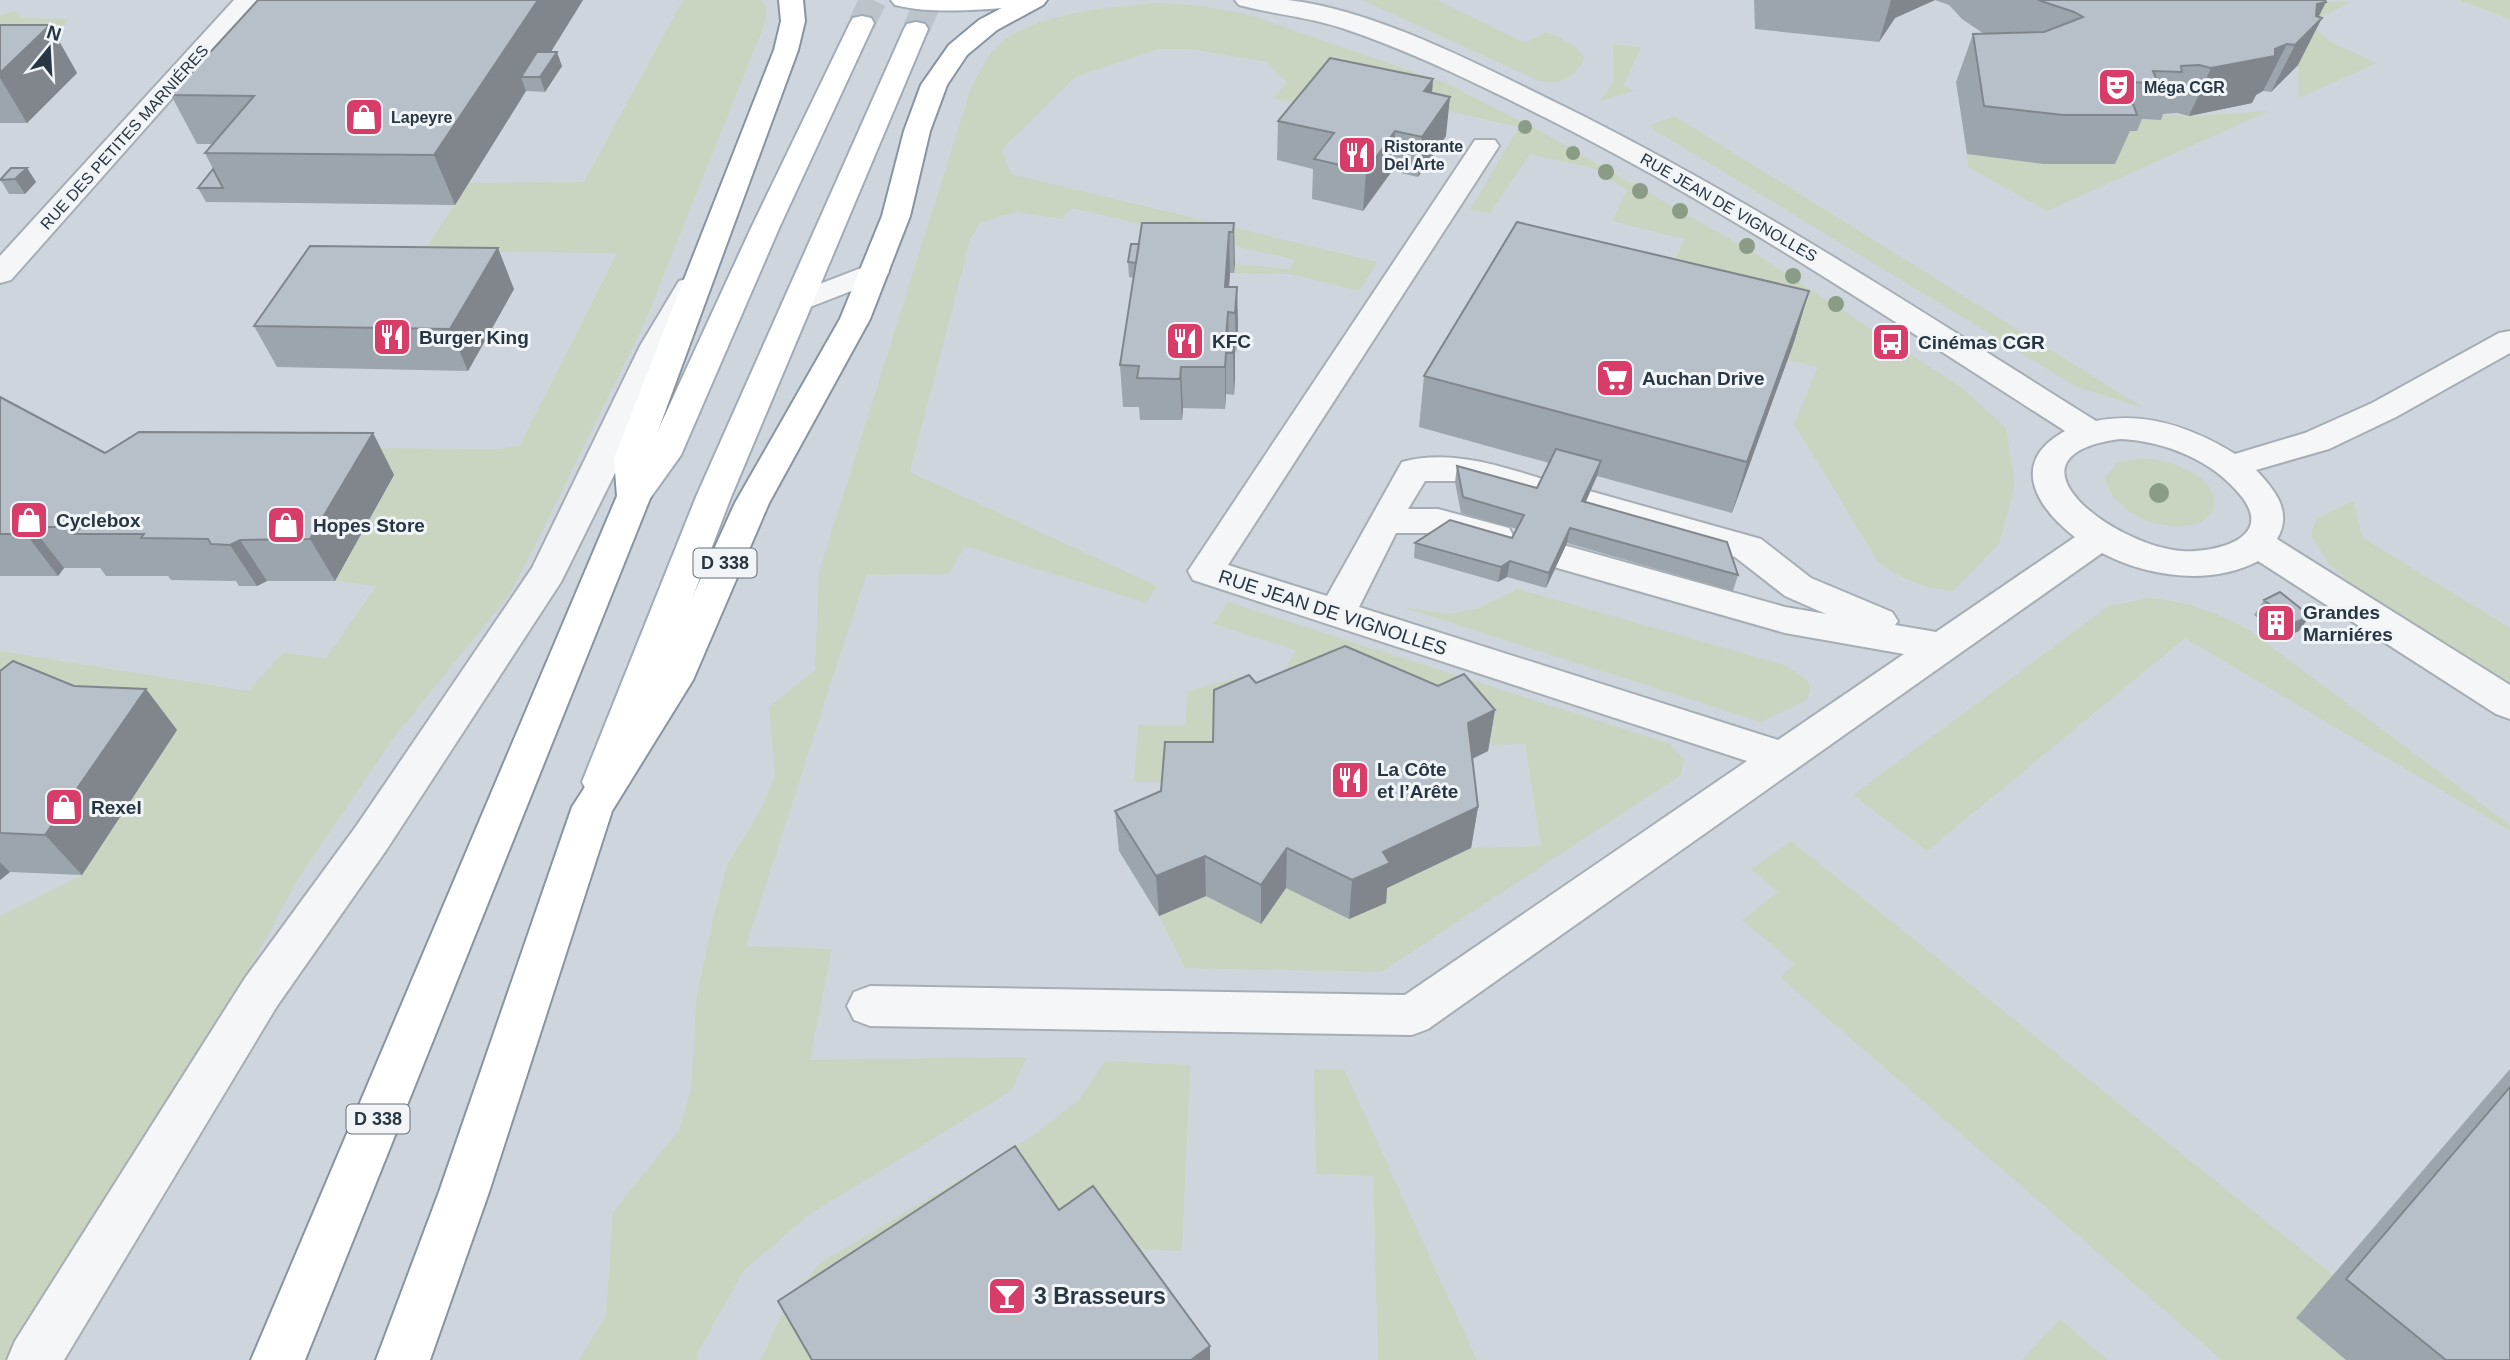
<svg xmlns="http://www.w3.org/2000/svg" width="2510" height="1360" font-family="Helvetica,sans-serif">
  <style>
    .built { fill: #cfd5dd }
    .green { fill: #c9d5c1 }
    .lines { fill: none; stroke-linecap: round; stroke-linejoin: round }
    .major-tunnel { stroke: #bcc3c9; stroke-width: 27; stroke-dasharray: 27 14; stroke-linecap: butt }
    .minor-casing { stroke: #a6aeb5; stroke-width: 4 }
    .major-casing { stroke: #9facb7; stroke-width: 4 }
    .highway-casing { stroke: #8795a2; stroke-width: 4 }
    .minor { fill: #f4f6f8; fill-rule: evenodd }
    .major { fill: #fff; fill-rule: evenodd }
    .highway { fill: #fff; fill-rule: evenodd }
    .tree { fill: #8a9c86 }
    .wall { fill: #9da5ac }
    .shaded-wall { fill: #80868c }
    .building { fill: #b7c0c8; stroke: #80868c; stroke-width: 2 }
    .labels { text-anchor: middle; stroke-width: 6; stroke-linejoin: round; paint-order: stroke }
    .far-poi-label { font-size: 16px; font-weight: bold; fill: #283643; stroke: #f1f5f8; text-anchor: start }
    .far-street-label { font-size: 16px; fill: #283643; stroke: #f1f5f8 }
    .shield { fill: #f1f5f8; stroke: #646f79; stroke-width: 2 }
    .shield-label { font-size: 18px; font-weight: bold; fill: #283643 }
    .poi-label { font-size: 19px; font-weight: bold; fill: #283643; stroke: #f1f5f8; text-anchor: start }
    .street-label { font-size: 19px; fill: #283643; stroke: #f1f5f8 }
    .near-poi-label { font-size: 23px; font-weight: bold; fill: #283643; stroke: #f1f5f8; text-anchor: start }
  </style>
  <rect width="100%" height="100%" fill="#e1e6eb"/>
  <path class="built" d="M 0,0 L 2458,0 L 2510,20 L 2510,1360 L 0,1360 Z"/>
  <path class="green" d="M 683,0 L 762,0 L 767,10 L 764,26 L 645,322 L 528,559 L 509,595 L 392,740 L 297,881 L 176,1104 L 18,1360 L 0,1360 L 0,916 L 82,875 L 0,684 L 0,651 L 248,691 L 283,653 L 326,658 L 376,586 L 335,581 L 394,476 L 361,448 L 499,449 L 520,445 L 617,253 L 424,251 L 469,183 L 584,182 Z
    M 1362,0 L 1437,0 L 1525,43 L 1546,32 C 1560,38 1578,44 1585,59 C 1572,79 1561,86 1537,80 Z
    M 2268,0 L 2350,2 L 2310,23 L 2329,41 L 2377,63 L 2299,98 L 2298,65 L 2292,63 Z
    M 2458,0 L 2510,0 L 2510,20 Z
    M 1153,3 L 1196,5 L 1247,14 L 1448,84 L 1547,135 L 1751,251 L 1961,387 L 2006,428 L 2015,484 L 1999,544 L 1953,591 C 1924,589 1902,579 1879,563 L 1794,424 L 1818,367 L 1787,360 L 1655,308 L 1684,239 L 1612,221 L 1627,190 L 1592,168 L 1530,154 L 1490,213 L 1470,210 L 1519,127 L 1414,103 L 1296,103 L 1273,98 L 1287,83 L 1266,62 L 1189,49 L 1158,49 L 1075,77 L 1002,149 L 1011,174 L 1377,262 L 1359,291 L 1290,274 L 1234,273 L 1235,264 L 1289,269 L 1295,260 L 1072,208 L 1062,219 L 1016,212 L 980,223 L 970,240 L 910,472 L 1157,586 L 1146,603 L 965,546 L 949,574 L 866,575 L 746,946 L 832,949 L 810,1060 L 1027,1057 L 1011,1091 L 810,1214 L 744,1270 L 699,1350 L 697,1360 L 579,1360 L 606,1315 L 613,1212 L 679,1130 L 691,1090 L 696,1000 L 713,919 L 727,865 L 759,813 L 775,777 L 769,707 L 815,670 L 819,572 L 971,88 C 978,76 984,61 993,50 C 1028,13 1106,8 1153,3 Z
    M 15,11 L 22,18 L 69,19 L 53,38 L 0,37 L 0,15 Z
    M 1613,44 L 1641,47 L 1624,85 L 1634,91 L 1600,101 L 1614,80 Z
    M 2269,111 L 2047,211 L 1968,167 L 1967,154 L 2043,164 L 2115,164 L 2132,119 L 2160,120 L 2160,114 L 2189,116 Z
    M 1674,116 L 2144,408 L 2077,387 L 1648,126 Z
    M 2145,458 C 2169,461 2212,472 2214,502 C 2215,510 2210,516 2204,520 C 2172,538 2112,515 2105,478 L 2118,462 Z
    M 2353,501 L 2363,538 L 2510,628 L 2510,683 L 2361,592 L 2330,565 L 2311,535 L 2316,519 Z
    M 1518,589 L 1784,665 L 1807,679 L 1811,690 L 1807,700 L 1761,722 L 1402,607 L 1450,614 L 1478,608 Z
    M 2149,598 C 2187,601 2215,612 2249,630 L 2510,825 L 2510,831 L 2185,638 L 1927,851 L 1853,795 L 2109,606 Z
    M 1228,602 L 1670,744 L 1684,759 L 1681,775 L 1381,972 L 1185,968 L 1159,916 L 1206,896 L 1261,924 L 1286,888 L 1349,919 L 1379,892 L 1471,848 L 1541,846 L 1525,744 L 1483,745 L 1214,782 L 1134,782 L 1138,725 L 1185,725 L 1188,691 L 1240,677 L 1275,686 L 1296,650 L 1213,624 Z
    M 1791,841 L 2333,1275 L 2296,1318 L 2345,1360 L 2222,1360 L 1780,977 L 1795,964 L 1742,920 L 1778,892 L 1751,869 Z
    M 1105,1061 L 1190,1065 L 1182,1251 L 1115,1248 L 1195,1360 L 761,1360 L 784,1309 L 819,1264 L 1031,1137 L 1079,1100 Z
    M 1314,1069 L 1344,1069 L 1477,1360 L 1378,1360 L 1373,1176 L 1316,1174 Z
    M 2060,1319 L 2107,1360 L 2022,1360 Z"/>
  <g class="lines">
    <path class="major-tunnel" d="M 862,23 L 873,0
      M 916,29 L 929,0"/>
    <defs>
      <path id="minor" d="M 234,0 L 259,0 L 11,280 L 0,283 L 0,256 Z
        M 1235,0 C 1252,0 1271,0 1288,0 C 1375,10 1480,65 1559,104 C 1746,196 1920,311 2096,421 C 2146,411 2193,428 2235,454 L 2305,433 L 2372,403 L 2499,333 L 2510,331 L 2510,353 L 2396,417 L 2329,449 L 2256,470 C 2275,490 2293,512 2277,539 L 2510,685 L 2510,719 L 2496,714 L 2258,561 C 2211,586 2148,577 2102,553 L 1428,1029 L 1412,1035 L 870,1026 L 854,1020 L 847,1006 L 854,992 L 870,986 L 1405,995 L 1747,761 L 1193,580 L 1188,571 L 1475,140 L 1495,140 L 1499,146 L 1228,565 L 1327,596 L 1402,462 C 1453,448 1505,468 1553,482 L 1558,490 L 1553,498 L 1541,501 L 1470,481 L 1425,481 L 1408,509 L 1438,509 L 1509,528 L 1514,537 L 1509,546 L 1496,549 L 1438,533 L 1396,533 L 1359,607 L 1778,740 L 1904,654 L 1785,633 L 1547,565 L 1542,556 L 1547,547 L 1560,544 L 1785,607 L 1826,614 L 1785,596 L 1735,557 L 1574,510 L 1569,502 L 1574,494 L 1586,490 L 1761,539 L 1811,578 L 1892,612 L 1898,621 L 1895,625 L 1936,632 L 2075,537 C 2035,506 2009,462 2065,431 C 1896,323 1729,210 1550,120 C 1482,86 1414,52 1342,28 C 1308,17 1273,14 1239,5 ZM 2120,439 C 2165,441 2213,460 2242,497 C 2275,540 2212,553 2182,551 C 2114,546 1993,456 2120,439 Z
        M 874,263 L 885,266 L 889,272 L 885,278 L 797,312 L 786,309 L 782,303 L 786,297 Z
        M 690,278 L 701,281 L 705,287 L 672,346 L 622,459 L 561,582 L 387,849 L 277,1006 L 64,1360 L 7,1360 L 15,1341 L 245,978 L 357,825 L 532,568 L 640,346 L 679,281 Z"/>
      <path id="major" d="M 891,0 L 1036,0 L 1032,5 L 1024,7 C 982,9 936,15 895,5 Z
        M 862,16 L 871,18 L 874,23 L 780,226 L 681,455 L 646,504 L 634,508 L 622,504 L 617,496 L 648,452 L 752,226 L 850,23 L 853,18 Z
        M 916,22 L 925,24 L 928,29 L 731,497 L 622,782 L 616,793 L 602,798 L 588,793 L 582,782 L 696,497 L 904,29 L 907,24 Z"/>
      <path id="highway" d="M 779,0 L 803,0 L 805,21 L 798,50 L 648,458 L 651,496 L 305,1360 L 251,1360 L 617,496 L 614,458 L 774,50 L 781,21 Z
        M 1017,0 L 1047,0 L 1043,5 L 997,30 L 967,55 L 947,85 L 930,131 L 910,216 L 870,319 L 769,503 L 693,680 L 612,811 L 489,1192 L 430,1360 L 376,1360 L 439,1192 L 572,807 L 657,675 L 735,503 L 840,319 L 882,216 L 904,131 L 921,85 L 949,45 L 979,20 Z"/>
    </defs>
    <use href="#minor" class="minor-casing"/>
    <use href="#major" class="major-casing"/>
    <use href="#highway" class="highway-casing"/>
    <use href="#minor" class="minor"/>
    <use href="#major" class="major"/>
    <use href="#highway" class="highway"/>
  </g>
  <g class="tree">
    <circle cx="1525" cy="127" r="7"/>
    <circle cx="1573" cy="153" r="7"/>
    <circle cx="1606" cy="172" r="8"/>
    <circle cx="1640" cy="191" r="8"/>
    <circle cx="1680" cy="211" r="8"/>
    <circle cx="1747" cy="246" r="8"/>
    <circle cx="1793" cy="276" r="8"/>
    <circle cx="1836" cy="304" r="8"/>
    <circle cx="2159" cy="493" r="10"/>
  </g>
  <path class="wall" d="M 258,0 L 583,0 L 551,52 L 562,66 L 545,92 L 526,91 L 455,205 L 206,202 L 198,188 L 213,169 L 205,153 L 213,144 L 197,144 L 171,95 Z
    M 1754,0 L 1935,0 L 1895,18 L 1879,42 L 1755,29 Z
    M 1935,0 L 2325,0 L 2298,65 L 2271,92 L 2263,91 L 2256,95 L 2252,103 L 2189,116 L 2177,113 L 2163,114 L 2161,120 L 2142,119 L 2137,131 L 2130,131 L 2115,164 L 2043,164 L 1967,154 L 1956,82 L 1973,34 L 1984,34 L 1962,19 L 1949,5 Z
    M 0,25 L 50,25 L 77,73 L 27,123 L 0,123 Z
    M 1433,79 L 1432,93 L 1446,136 L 1418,177 L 1392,171 L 1363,211 L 1312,199 L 1313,169 L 1277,160 L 1278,121 Z
    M 27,168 L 36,182 L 25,194 L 9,194 L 0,179 Z
    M 1234,223 L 1234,273 L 1230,273 L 1229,287 L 1237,287 L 1238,328 L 1235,354 L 1234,395 L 1226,394 L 1225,409 L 1183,408 L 1182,420 L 1140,420 L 1139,407 L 1123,407 L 1120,365 L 1134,278 L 1129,277 L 1128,262 L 1139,244 Z
    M 514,289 L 468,371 L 277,367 L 254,326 Z
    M 1809,291 L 1794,342 L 1732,513 L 1597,476 L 1586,502 L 1738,575 L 1733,591 L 1567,543 L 1546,588 L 1507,577 L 1498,582 L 1414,558 L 1415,543 L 1512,538 L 1517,529 L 1461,513 L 1455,482 L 1457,466 L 1537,488 L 1549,463 L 1419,427 L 1424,376 Z
    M 0,397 L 105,453 L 373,433 L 394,475 L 335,581 L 267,581 L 257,586 L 239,586 L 236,581 L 171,580 L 168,576 L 106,576 L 100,568 L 64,568 L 58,576 L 0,576 Z
    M 2280,592 L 2299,631 L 2283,638 L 2254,615 L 2264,600 Z
    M 0,671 L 74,686 L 146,689 L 177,730 L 82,875 L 10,872 L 0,880 Z
    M 1256,683 L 1495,710 L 1488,751 L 1472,759 L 1478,807 L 1471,848 L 1387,888 L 1386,903 L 1349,919 L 1286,888 L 1261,924 L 1206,896 L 1159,916 L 1119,851 L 1115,811 L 1161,791 L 1213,742 Z
    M 2510,1069 L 2510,1360 L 2346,1360 L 2296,1318 Z"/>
  <path class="shaded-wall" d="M 538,0 L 583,0 L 535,77 L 521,77 L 526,91 L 455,205 L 434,155 Z
    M 1891,0 L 1935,0 L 1895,18 L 1879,42 Z
    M 2326,2 L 2314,26 L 2322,18 L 2298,65 L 2271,92 L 2295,45 L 2317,4 Z
    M 50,25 L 77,73 L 27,123 L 0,78 L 0,73 Z
    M 2287,44 L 2263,91 L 2256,95 L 2252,103 L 2189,116 L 2211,68 L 2275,49 Z
    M 557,52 L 562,66 L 545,92 L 540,77 Z
    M 1433,79 L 1430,118 L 1424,91 Z
    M 1450,97 L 1446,136 L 1418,177 L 1422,137 Z
    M 1395,131 L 1392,171 L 1363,211 L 1366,171 Z
    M 27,168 L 36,182 L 25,194 L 15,179 Z
    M 1234,223 L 1235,264 L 1234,273 L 1233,232 Z
    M 1229,232 L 1230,273 L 1226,328 L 1225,287 Z
    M 498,248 L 514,289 L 468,371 L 450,329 Z
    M 1237,287 L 1238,328 L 1236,354 L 1235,313 Z
    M 1809,291 L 1794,342 L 1732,513 L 1747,462 Z
    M 1228,312 L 1229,353 L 1226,338 Z
    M 1235,339 L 1235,380 L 1234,395 L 1233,353 Z
    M 1226,353 L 1226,394 L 1225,409 L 1225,367 Z
    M 1181,367 L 1183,408 L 1182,420 L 1180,379 Z
    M 373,433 L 394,475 L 335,581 L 310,539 Z
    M 1601,461 L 1597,476 L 1579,516 L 1582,501 Z
    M 32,527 L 64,568 L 58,576 L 26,534 Z
    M 1570,528 L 1567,543 L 1546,588 L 1549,573 Z
    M 240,540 L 267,581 L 257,586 L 230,545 Z
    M 1510,561 L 1507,577 L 1498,582 L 1501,567 Z
    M 2310,616 L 2299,631 L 2283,638 L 2294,623 Z
    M 146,689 L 177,730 L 82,875 L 45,835 Z
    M 1495,710 L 1488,751 L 1462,764 L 1468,723 Z
    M 1478,807 L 1471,848 L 1387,888 L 1386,903 L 1349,919 L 1352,880 L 1383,852 Z
    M 1287,848 L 1286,888 L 1261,924 L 1261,885 Z
    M 1205,856 L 1206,896 L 1159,916 L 1156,876 Z
    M 0,862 L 10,872 L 0,880 Z
    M 1210,1346 L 1210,1360 L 1191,1360 Z"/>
  <path class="building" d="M 258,0 L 538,0 L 434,155 L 205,153 L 254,96 L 171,95 Z
    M 2038,0 L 2325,0 L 2326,2 L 2317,4 L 2316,16 L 2322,18 L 2295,45 L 2287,44 L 2275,49 L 2275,56 L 2211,68 L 2199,65 L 2181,66 L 2182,72 L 2153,71 L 2158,83 L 2125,82 L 2137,115 L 2063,115 L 1984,106 L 1973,34 L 2044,32 L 2083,17 L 2074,12 Z
    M 0,25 L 50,25 L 0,73 Z
    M 537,52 L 557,52 L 540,77 L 521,77 Z
    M 1330,58 L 1433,79 L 1424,91 L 1450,97 L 1422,137 L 1395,131 L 1366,171 L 1314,159 L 1334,133 L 1278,121 Z
    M 11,168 L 27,168 L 15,179 L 0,180 Z
    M 213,169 L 223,188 L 198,188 Z
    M 1517,222 L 1809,291 L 1747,462 L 1424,376 Z
    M 1142,223 L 1234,223 L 1233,232 L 1229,232 L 1225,287 L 1237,287 L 1235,313 L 1228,312 L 1226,338 L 1235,339 L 1233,353 L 1226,353 L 1225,367 L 1181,367 L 1180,379 L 1137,378 L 1139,366 L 1120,365 Z
    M 1131,244 L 1139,244 L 1136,263 L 1128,262 Z
    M 310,246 L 498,248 L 450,329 L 254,326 Z
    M 0,397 L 105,453 L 139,432 L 373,433 L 310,539 L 240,540 L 230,545 L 211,544 L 208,539 L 141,538 L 144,534 L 75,534 L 81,527 L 32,527 L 26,534 L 0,534 Z
    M 1556,449 L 1601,461 L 1582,501 L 1727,542 L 1738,575 L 1570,528 L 1549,573 L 1510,561 L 1501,567 L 1415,543 L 1450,520 L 1512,538 L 1524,515 L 1463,497 L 1457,466 L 1537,488 Z
    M 2280,592 L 2310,616 L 2294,623 L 2264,600 Z
    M 1345,646 L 1438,686 L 1464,674 L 1495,710 L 1468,723 L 1478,807 L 1383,852 L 1390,863 L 1352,880 L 1287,848 L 1261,885 L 1205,856 L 1156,876 L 1115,811 L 1161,791 L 1165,742 L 1213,742 L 1214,690 L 1249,675 L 1256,683 Z
    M 13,661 L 74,686 L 146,689 L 45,835 L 0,833 L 0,671 Z
    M 2510,1087 L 2510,1360 L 2446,1360 L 2346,1279 Z
    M 1015,1146 L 1059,1210 L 1093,1186 L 1210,1346 L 1191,1360 L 812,1360 L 778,1301 Z"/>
  <defs>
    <symbol id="theatre-square" viewBox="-11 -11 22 22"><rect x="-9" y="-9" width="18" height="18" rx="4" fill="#d83d6a" stroke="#f1f5f8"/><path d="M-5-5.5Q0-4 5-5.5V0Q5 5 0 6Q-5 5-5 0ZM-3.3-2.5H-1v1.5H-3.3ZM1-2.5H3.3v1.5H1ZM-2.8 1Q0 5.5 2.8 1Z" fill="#fff"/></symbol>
    <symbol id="shop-square" viewBox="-11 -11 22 22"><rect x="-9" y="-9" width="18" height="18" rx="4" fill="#d83d6a" stroke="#f1f5f8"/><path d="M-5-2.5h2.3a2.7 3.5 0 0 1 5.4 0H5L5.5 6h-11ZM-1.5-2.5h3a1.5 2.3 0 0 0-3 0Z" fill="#fff"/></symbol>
    <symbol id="restaurant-square" viewBox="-11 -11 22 22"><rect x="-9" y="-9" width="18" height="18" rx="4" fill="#d83d6a" stroke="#f1f5f8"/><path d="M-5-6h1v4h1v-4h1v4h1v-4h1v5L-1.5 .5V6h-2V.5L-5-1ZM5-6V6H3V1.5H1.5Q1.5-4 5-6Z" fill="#fff"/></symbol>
    <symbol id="bus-square" viewBox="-11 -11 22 22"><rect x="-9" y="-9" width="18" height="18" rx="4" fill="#d83d6a" stroke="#f1f5f8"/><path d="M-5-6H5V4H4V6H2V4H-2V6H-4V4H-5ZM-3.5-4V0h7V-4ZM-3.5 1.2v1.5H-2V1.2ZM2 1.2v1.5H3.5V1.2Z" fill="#fff"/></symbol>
    <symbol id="supermarket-square" viewBox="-11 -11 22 22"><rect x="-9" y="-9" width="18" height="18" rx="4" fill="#d83d6a" stroke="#f1f5f8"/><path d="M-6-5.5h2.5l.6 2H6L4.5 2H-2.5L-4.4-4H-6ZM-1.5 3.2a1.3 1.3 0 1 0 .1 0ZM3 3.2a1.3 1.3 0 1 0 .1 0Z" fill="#fff"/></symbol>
    <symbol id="building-square" viewBox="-11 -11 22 22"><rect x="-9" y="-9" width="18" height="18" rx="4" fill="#d83d6a" stroke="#f1f5f8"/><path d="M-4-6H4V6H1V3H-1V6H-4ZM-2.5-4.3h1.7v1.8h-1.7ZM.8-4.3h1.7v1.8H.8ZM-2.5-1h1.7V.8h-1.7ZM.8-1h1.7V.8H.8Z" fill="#fff"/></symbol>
    <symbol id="bar-square" viewBox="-11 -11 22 22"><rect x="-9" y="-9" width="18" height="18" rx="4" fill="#d83d6a" stroke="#f1f5f8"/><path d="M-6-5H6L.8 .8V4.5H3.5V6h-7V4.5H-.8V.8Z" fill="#fff"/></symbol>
  </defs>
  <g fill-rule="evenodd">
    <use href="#theatre-square" x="2095" y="65" width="44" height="44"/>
    <use href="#shop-square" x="342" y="95" width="44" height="44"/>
    <use href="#restaurant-square" x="1335" y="133" width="44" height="44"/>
    <use href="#restaurant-square" x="370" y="315" width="44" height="44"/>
    <use href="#restaurant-square" x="1163" y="319" width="44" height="44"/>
    <use href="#bus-square" x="1869" y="320" width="44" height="44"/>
    <use href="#supermarket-square" x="1593" y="356" width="44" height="44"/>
    <use href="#shop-square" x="7" y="498" width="44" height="44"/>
    <use href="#shop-square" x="264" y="503" width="44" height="44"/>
    <use href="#building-square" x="2254" y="601" width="44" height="44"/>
    <use href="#restaurant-square" x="1328" y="758" width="44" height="44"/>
    <use href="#shop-square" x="42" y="785" width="44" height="44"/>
    <use href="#bar-square" x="985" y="1274" width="44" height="44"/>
  </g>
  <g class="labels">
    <g class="far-poi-label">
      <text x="2144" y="93">Méga CGR</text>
      <text x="391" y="123">Lapeyre</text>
      <text x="1384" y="152">Ristorante<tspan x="1384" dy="18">Del Arte</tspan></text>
    </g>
    <g class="far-street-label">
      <text transform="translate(124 137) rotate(-48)" y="6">RUE DES PETITES MARNIÉRES</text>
      <text transform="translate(1729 207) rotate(30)" y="6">RUE JEAN DE VIGNOLLES</text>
    </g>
    <g class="shield">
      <rect x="693.5" y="548.5" width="63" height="29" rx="5"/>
      <rect x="346.5" y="1104.5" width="63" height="29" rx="5"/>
    </g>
    <g class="shield-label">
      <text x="725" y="569">D 338</text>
      <text x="378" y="1125">D 338</text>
    </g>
    <g class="poi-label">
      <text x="419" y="344">Burger King</text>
      <text x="1212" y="348">KFC</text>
      <text x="1918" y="349">Cinémas CGR</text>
      <text x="1642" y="385">Auchan Drive</text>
      <text x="56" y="527">Cyclebox</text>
      <text x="313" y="532">Hopes Store</text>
      <text x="2303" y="619">Grandes<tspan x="2303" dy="22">Marniéres</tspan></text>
      <text x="1377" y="776">La Côte<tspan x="1377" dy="22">et l’Arête</tspan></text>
      <text x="91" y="814">Rexel</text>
    </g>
    <g class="street-label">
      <text transform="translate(1333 612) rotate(18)" y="7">RUE JEAN DE VIGNOLLES</text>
    </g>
    <g class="near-poi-label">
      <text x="1034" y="1304">3 Brasseurs</text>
    </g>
  </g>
  <g transform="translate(49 49) rotate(18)" stroke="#f1f5f8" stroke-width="5" paint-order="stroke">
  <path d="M0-5L12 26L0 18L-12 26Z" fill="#283643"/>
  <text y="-10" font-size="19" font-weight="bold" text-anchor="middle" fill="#283643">N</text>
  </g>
</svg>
